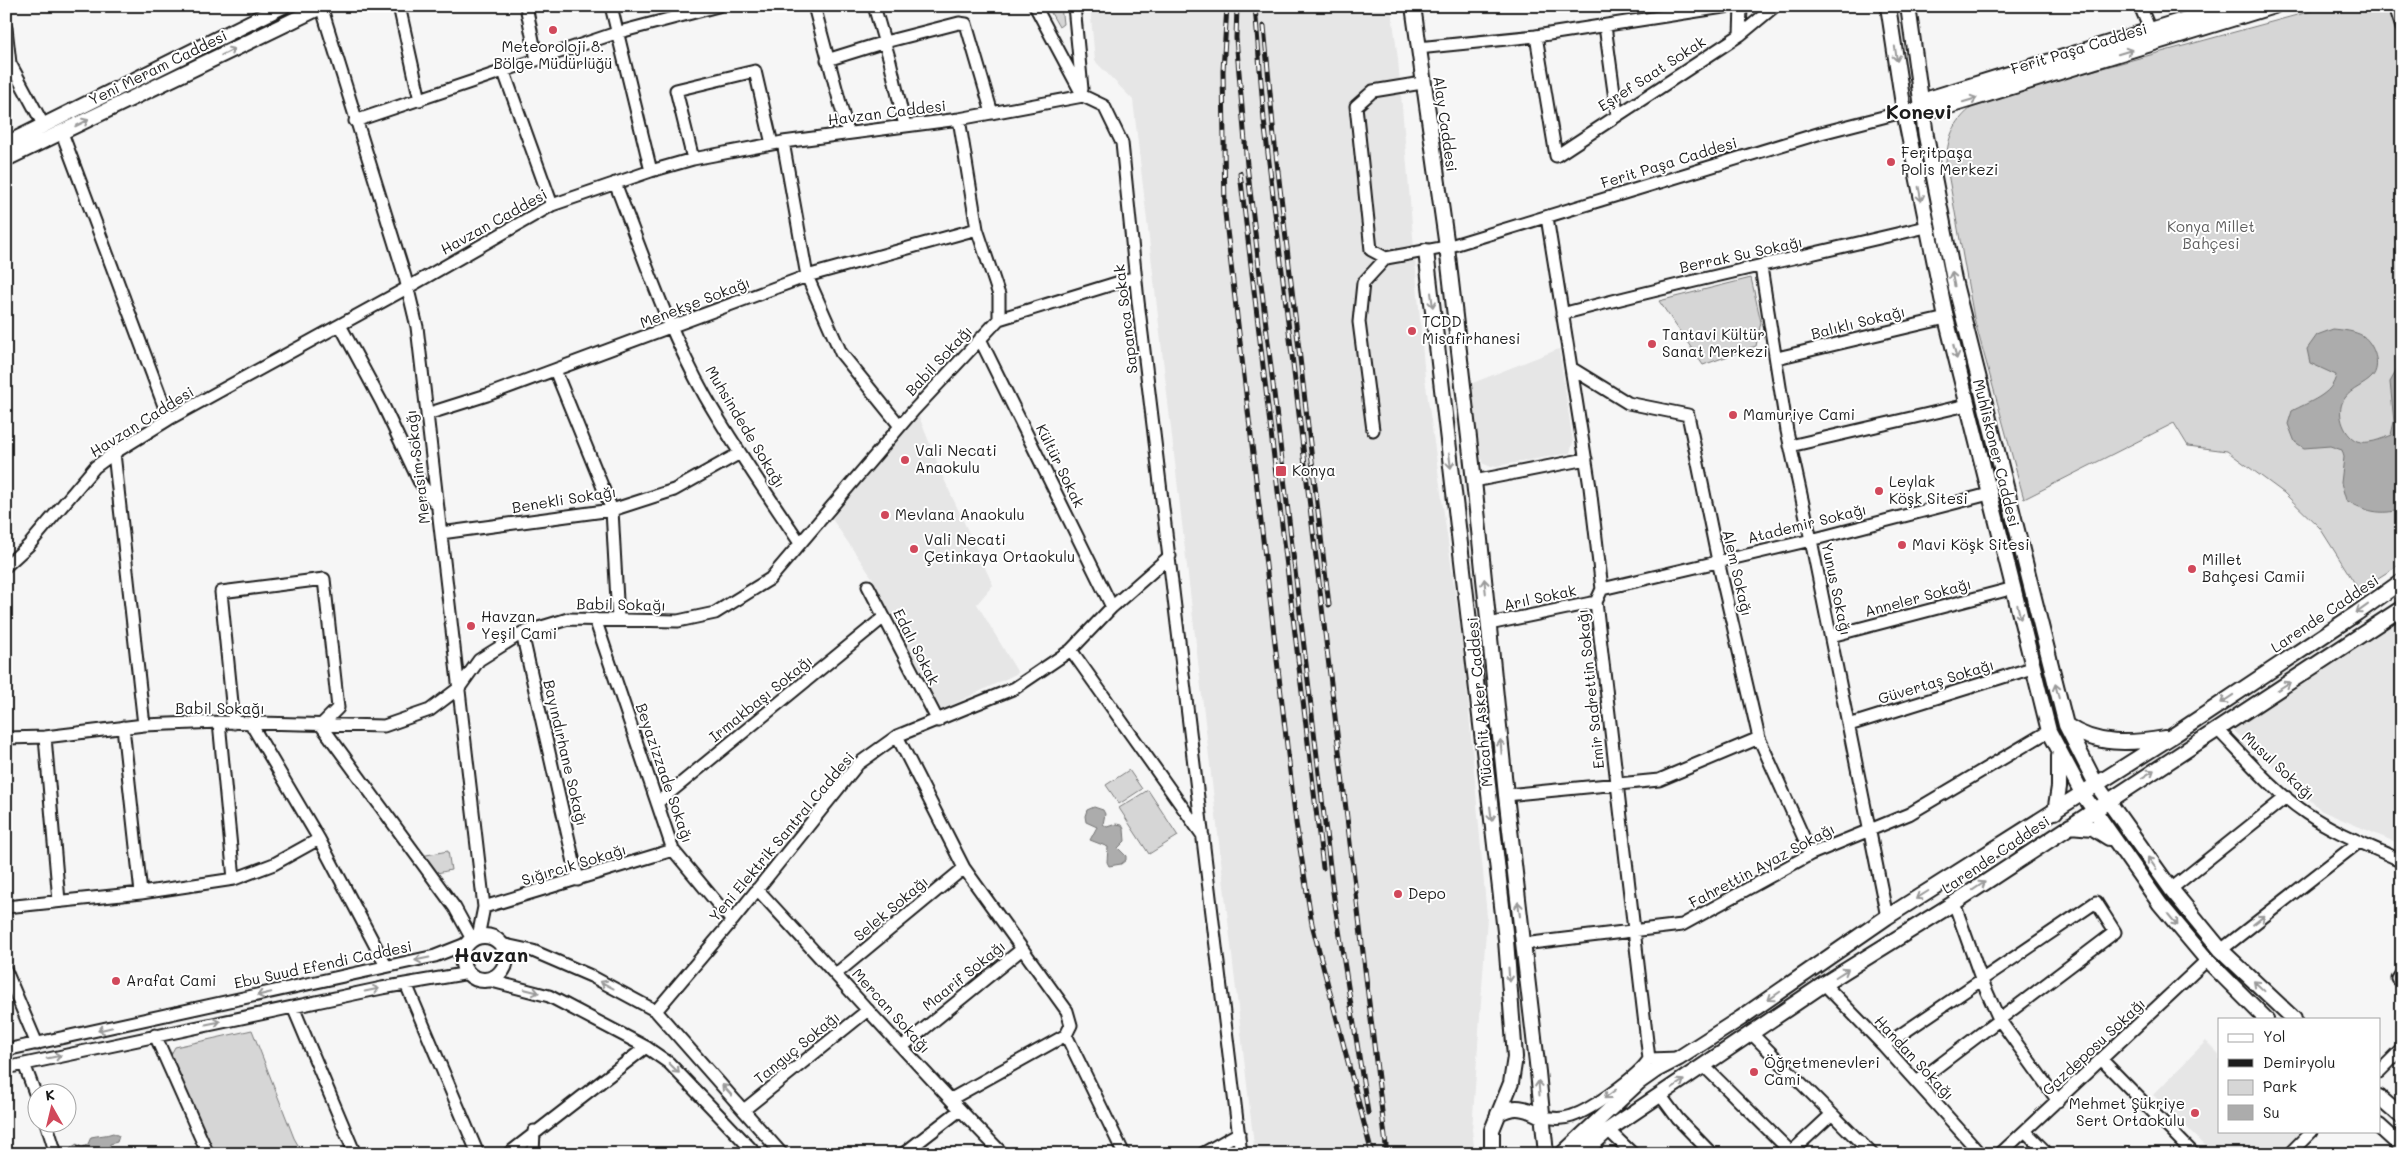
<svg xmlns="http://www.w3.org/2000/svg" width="2408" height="1160" font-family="Mali,sans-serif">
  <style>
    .built { fill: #e6e6e6 }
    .green { fill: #d6d6d6; stroke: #797979 }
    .water { fill: #acacac; stroke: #727272 }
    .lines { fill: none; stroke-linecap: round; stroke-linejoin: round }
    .minor-casing { stroke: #1c1c1c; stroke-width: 15 }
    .major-casing { stroke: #1c1c1c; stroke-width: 18 }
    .minor { stroke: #fff; stroke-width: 11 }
    .major { stroke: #fff; stroke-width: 14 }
    .rail-casing { stroke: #1c1c1c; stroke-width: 5 }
    .rail { stroke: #fff; stroke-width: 3; stroke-dasharray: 9; stroke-linecap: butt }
    .oneway { stroke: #999 }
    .poi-dot { fill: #d1495b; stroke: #fff; stroke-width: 2 }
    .labels { text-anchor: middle; stroke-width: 4; stroke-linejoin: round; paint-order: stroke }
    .poi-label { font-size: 15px; fill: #1c1c1c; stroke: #fff; text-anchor: start }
    .street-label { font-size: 15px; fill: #1c1c1c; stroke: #fff }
    .park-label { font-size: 15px; fill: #5d5d5d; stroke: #fff }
    .district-label { font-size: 20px; font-weight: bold; fill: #1c1c1c; stroke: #fff }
  </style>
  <rect width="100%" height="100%" fill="#f6f6f6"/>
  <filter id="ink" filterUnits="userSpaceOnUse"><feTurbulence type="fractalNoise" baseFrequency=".02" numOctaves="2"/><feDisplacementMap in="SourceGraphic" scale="10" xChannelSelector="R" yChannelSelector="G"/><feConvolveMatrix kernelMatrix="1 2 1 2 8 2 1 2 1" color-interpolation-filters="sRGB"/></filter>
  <g filter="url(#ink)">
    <path class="built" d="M 1090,6 L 1391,6 L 1398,59 L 1425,378 L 1464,656 L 1487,917 L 1472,1130 L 1475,1154 L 1255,1154 L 1133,100 L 1095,61 Z
      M 1559,349 L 1573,442 L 1570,453 L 1491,467 L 1482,463 L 1470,384 Z
      M 918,414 L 943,477 L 993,585 L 977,604 L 1018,673 L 941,710 L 873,579 L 832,519 Z
      M 2402,618 L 2402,845 L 2322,811 L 2231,728 Z
      M 2206,1041 L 2219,1054 L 2219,1131 L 2297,1131 L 2299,1134 L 2279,1154 L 2214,1154 L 2153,1095 Z"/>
    <path class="green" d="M 1047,6 L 1061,6 L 1063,24 L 1059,27 Z
      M 2330,6 L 2390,6 L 2402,45 L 2402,563 L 2359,590 L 2320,528 L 2284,493 L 2227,451 L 2188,446 L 2174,423 L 2024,499 L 1974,318 L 1946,162 C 1948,133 1955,120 1978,102 Z
      M 1751,278 L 1761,322 L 1756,346 L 1703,365 L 1659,301 Z
      M 1129,770 L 1142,789 L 1119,804 L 1106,785 Z
      M 1148,790 L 1178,836 L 1149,854 L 1119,808 Z
      M 448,851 L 451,870 L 437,873 L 421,856 Z
      M 252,1030 L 294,1138 L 303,1154 L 214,1154 L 170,1056 L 175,1047 Z"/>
    <path class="water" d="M 2333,329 C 2343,330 2355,331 2363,336 C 2374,344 2382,366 2372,377 C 2365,385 2351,389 2345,398 C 2335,410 2343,435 2357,441 C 2368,445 2381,439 2391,435 L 2394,422 L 2390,382 L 2402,361 L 2402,432 C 2392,451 2399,452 2402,470 C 2404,482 2402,497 2402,509 C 2381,516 2364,511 2346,500 L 2341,483 L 2344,457 L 2342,450 L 2330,446 L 2304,448 L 2295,442 L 2288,424 L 2292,411 C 2308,402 2333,395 2336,375 L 2310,363 L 2307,349 L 2317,335 Z
      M 1094,807 L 1103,810 L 1105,814 L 1103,824 L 1107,827 L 1116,824 L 1122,825 L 1124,829 L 1125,841 L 1118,848 L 1126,856 L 1126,860 L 1121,864 L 1109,866 L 1107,862 L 1108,847 L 1090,840 L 1097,827 L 1086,822 L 1085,816 L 1087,810 Z
      M 113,1133 L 119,1136 L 117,1142 L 110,1144 L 108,1151 L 101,1154 L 94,1148 L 87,1151 L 86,1154 L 73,1154 L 70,1148 L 77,1144 L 82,1148 L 88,1144 L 91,1137 C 99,1135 105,1136 113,1133 Z"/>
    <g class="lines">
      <defs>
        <path id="minor" d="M 321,6 L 405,277 L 417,327 L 484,907 L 478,937
          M 399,6 L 420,100
          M 526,6 L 537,60
          M 611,6 L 651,171
          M 814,6 L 848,133
          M 874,6 L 890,61 L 905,126
          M 1035,6 L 1083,96
          M 1074,6 L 1082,89
          M 2140,6 L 2150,30
          M 2395,6 L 2402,28
          M 1605,26 L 1617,114
          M 6,28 L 10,63 L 44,126
          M 1740,35 L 1775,6
          M 1536,36 L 1556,156 L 1740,35 L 1741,6
          M 1418,48 L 1536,36 L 1730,6
          M 827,60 L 885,42 L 959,23 L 966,24 L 992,113
          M 504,72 L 552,205
          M 1422,83 L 1373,91 L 1356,106 L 1371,250 L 1386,258 L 1447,247 L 1821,133 L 1922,107
          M 1083,96 L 1104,106 L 1122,143 L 1138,301 L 1241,1154
          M 959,119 L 977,229 L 999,295 L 999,319
          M 355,121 L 616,33 L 718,6
          M 62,133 L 169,419
          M 783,142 L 807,276 L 841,353 L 900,426
          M 693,159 L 676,90 L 755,71 L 772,144
          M 615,183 C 643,255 668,330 705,396 C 734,447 768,495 800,543
          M 1547,217 L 1590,487 L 1602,589 L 1596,602 L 1649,1059 L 1656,1070
          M 1761,267 L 1787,431 L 1811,540 L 1887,917
          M 1562,314 C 1683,282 1805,256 1926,227
          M 340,325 L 382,403 L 419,481 L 436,504
          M 980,339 L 1112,607
          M 1777,358 L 1946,318
          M 1571,368 L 1628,403 L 1688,415 L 1718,561 L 1759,738 L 1811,854
          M 555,370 L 612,510 L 618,619
          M 427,414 L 487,395 L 807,276 L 977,229
          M 1373,430 L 1359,322 L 1363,283 L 1386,258
          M 1790,446 L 1967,405
          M 114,453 L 144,725
          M 1474,481 L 1586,459
          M 441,533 L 612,510 L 674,490 L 740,453
          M 6,566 L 29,545 L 95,467 L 114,453 L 169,419 L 407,288 L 552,205 L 651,171 L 693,159 L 783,142 L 959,119 L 1083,96
          M 868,586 L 938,721
          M 1602,589 L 1811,540 L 1989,494
          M 595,619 L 673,850 L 732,921
          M 1489,624 L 1596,602
          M 522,633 L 578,880
          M 1831,636 L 2014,588
          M 1071,650 L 1203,836
          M 219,722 L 234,879
          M 234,723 L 221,592 L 324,579 L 338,708 L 321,725 L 455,908 L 472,939
          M 251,724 L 319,839 L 386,966
          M 1849,725 L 2032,668
          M 123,727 L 141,893
          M 2217,729 C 2245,757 2273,791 2306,813 C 2335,833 2370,846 2402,861
          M 897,736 L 964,868 L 1067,1011 L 1071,1025 L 1066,1035 L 951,1099
          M 45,737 L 59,901
          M 6,738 L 45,737 L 144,725 L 219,722 L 384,726 L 430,710 L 459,688 L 479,660 L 522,633 L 568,619 L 678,621 L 715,613 L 770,579 L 914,410 L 999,319 L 1136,277
          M 1506,795 L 1659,780 L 1759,738
          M 657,803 L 884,617
          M 757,889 C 839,977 918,1068 1003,1154
          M 2171,889 L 2286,797
          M 1954,903 L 1982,981 L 1999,1019 L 2058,1101
          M 6,907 L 141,893 L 234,879 L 274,864 L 319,839
          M 484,907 L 673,850
          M 501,944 L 533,951 L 591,976 L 656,1011 L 782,1154
          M 1523,944 L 1682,925 L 1811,854 L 1909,814 L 2049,731
          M 2221,950 L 2359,842
          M 6,971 L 37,1044
          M 837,973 L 964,868
          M 484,979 L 549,996 L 646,1047 L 669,1063 L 756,1154
          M 2398,979 L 2402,973
          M 406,984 L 478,1154
          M 1824,984 L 1884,1046 L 1981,1154
          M 293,1007 L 355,1154
          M 656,1011 L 732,921 L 858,764 L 897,736 L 1015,688 L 1071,650 L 1112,607 L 1170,556
          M 1752,1034 L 1872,1154
          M 155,1035 L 208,1154
          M 1066,1035 L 1124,1154
          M 903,1046 L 1022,949
          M 1884,1046 L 2096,902 L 2115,932 L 1917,1082
          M 6,1050 L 435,956 L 468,943
          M 2102,1060 L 2194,1154
          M 24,1064 L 38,1101
          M 1704,1066 L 1793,1154
          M 6,1068 L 382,988 L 469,973
          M 2379,1072 L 2402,1049
          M 1661,1096 L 1678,1119 L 1712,1154
          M 745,1109 L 868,1010
          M 1541,1116 C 1552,1119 1561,1120 1572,1116 C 1591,1110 1640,1075 1649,1059 L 1678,1058
          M 46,1122 L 56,1154
          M 1608,1130 L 1633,1154
          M 2025,1131 L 2048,1154
          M 508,1154 L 646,1047
          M 533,1154 L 534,1131
          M 903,1154 L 960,1110
          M 1202,1154 L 1239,1133
          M 1789,1154 L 1832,1114
          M 2000,1154 L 2207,960
          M 2289,1154 L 2312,1131"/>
        <path id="major" d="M 1413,6 L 1447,247 L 1474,481 L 1506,795 L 1538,1072 L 1546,1154
          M 1888,6 L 1904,111 L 1946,318 L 2049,731 L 2082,793 L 2160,904 L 2207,960 L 2266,1019
          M 1908,6 L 1926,136 L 1954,280 L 2066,725 L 2096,784 L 2171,889 L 2221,950 L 2294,1019
          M 1922,107 L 1933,109 L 1946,107 L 2274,6
          M 1922,107 L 1931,98 L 2228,6
          M 6,144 L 283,6
          M 6,159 L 323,6
          M 1426,251 L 1506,940 L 1515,1057 L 1511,1083 L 1492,1130 L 1492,1154
          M 2066,725 C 2096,746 2130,744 2165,738
          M 2055,812 L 2059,787 L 2059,756
          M 2070,826 L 2093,828 L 2109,838
          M462 958a22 22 0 1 1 44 0a22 22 0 1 1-44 0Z
          M 2379,1097 L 2402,1117
          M 1498,1114 C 1514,1104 1526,1108 1541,1116
          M 2379,1126 L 2402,1147
          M 1562,1154 L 1639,1082 L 1656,1070 L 1679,1058 L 1741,1018 L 1887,917 L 2171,737 L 2357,613 L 2402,581
          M 1582,1154 L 1608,1130 L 1824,984 L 1954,903 L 2402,608"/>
      </defs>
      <use href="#minor" class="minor-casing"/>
      <use href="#major" class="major-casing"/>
      <use href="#minor" class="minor"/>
      <use href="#major" class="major"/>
      <defs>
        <path id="rail" d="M 1227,6 L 1223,71 L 1225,213 L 1296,823 L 1312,924 L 1372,1154
          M 1237,6 L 1236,38 L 1247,165 L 1333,892 L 1368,1113
          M 1255,6 L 1264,120 L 1387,1154
          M 1264,26 L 1274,137 L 1329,605
          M 1240,173 L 1323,868"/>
      </defs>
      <use href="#rail" class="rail-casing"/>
      <use href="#rail" class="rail"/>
    </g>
    <defs><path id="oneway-shaft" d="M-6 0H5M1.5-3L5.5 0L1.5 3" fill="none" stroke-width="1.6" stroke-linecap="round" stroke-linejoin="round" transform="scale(1.25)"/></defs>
    <g class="oneway">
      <use href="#oneway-shaft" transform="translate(228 52) rotate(-26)"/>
      <use href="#oneway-shaft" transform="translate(2125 52) rotate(-17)"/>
      <use href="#oneway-shaft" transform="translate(1896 54) rotate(81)"/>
      <use href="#oneway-shaft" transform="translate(1970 100) rotate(-17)"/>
      <use href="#oneway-shaft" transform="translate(82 123) rotate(-26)"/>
      <use href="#oneway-shaft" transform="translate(1920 194) rotate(79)"/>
      <use href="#oneway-shaft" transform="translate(1953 279) rotate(-102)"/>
      <use href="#oneway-shaft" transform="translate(1432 300) rotate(83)"/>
      <use href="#oneway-shaft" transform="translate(1955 352) rotate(76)"/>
      <use href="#oneway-shaft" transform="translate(1450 461) rotate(83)"/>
      <use href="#oneway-shaft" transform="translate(1485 586) rotate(-96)"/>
      <use href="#oneway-shaft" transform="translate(2362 609) rotate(144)"/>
      <use href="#oneway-shaft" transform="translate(2019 612) rotate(77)"/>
      <use href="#oneway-shaft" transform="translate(2284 686) rotate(-32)"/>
      <use href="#oneway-shaft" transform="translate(2057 691) rotate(-104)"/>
      <use href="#oneway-shaft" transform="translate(2227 699) rotate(146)"/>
      <use href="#oneway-shaft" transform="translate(1501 747) rotate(-95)"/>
      <use href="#oneway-shaft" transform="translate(2148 774) rotate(-33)"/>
      <use href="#oneway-shaft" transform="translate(1491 814) rotate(83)"/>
      <use href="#oneway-shaft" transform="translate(2152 863) rotate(-126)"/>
      <use href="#oneway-shaft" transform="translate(1979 886) rotate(-34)"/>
      <use href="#oneway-shaft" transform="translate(1922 895) rotate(148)"/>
      <use href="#oneway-shaft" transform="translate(1519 909) rotate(-97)"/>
      <use href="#oneway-shaft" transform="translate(2173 920) rotate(50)"/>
      <use href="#oneway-shaft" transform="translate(2259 920) rotate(-38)"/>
      <use href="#oneway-shaft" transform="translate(422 959) rotate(169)"/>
      <use href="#oneway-shaft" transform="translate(1842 973) rotate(-32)"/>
      <use href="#oneway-shaft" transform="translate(1509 975) rotate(86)"/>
      <use href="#oneway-shaft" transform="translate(607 985) rotate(-152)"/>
      <use href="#oneway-shaft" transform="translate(2259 986) rotate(-137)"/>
      <use href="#oneway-shaft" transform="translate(372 990) rotate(-12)"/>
      <use href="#oneway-shaft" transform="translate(532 991) rotate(14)"/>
      <use href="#oneway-shaft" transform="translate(264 994) rotate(167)"/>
      <use href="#oneway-shaft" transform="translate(1774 996) rotate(145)"/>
      <use href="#oneway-shaft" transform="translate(213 1023) rotate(-11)"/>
      <use href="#oneway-shaft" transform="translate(105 1029) rotate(167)"/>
      <use href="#oneway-shaft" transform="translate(54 1057) rotate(-12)"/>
      <use href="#oneway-shaft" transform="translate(674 1068) rotate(45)"/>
      <use href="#oneway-shaft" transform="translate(1678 1084) rotate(-34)"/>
      <use href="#oneway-shaft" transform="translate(1539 1088) rotate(-94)"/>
      <use href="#oneway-shaft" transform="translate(727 1090) rotate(-132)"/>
      <use href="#oneway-shaft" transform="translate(1610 1094) rotate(143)"/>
    </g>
  </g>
  <g class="poi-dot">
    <circle cx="553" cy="30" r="5"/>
    <circle cx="1891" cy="162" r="5"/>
    <circle cx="1412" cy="331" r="5"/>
    <circle cx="1652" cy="344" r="5"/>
    <circle cx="1733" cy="415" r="5"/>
    <circle cx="905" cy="460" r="5"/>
    <rect x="1275" y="465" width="12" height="12" rx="2.5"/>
    <circle cx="1879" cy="491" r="5"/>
    <circle cx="885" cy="515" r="5"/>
    <circle cx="1902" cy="545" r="5"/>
    <circle cx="914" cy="549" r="5"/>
    <circle cx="2192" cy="569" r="5"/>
    <circle cx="471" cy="626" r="5"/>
    <circle cx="1398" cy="894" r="5"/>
    <circle cx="116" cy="981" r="5"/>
    <circle cx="1754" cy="1072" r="5"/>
    <circle cx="2195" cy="1113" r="5"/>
  </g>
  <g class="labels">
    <g class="poi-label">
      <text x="553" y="52" text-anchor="middle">Meteoroloji 8.<tspan x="553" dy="17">Bölge Müdürlüğü</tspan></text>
      <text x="1901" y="158">Feritpaşa<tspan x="1901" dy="17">Polis Merkezi</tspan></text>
      <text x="1422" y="327">TCDD<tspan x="1422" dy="17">Misafirhanesi</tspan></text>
      <text x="1662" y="340">Tantavi Kültür<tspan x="1662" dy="17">Sanat Merkezi</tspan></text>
      <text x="1743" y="420">Mamuriye Cami</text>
      <text x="915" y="456">Vali Necati<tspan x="915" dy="17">Anaokulu</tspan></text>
      <text x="1292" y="476">Konya</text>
      <text x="1889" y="487">Leylak<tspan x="1889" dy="17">Köşk Sitesi</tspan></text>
      <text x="895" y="520">Mevlana Anaokulu</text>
      <text x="924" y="545">Vali Necati<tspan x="924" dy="17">Çetinkaya Ortaokulu</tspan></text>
      <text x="1912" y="550">Mavi Köşk Sitesi</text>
      <text x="2202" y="565">Millet<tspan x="2202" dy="17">Bahçesi Camii</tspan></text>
      <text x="481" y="622">Havzan<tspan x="481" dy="17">Yeşil Cami</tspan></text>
      <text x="1408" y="899">Depo</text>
      <text x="126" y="986">Arafat Cami</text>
      <text x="1764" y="1068">Öğretmenevleri<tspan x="1764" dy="17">Cami</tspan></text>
      <text x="2185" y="1109" text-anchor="end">Mehmet Şükriye<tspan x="2185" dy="17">Sert Ortaokulu</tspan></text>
    </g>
    <g class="street-label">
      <text transform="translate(2079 49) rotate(-17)" y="5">Ferit Paşa Caddesi</text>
      <text transform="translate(158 68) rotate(-26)" y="5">Yeni Meram Caddesi</text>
      <text transform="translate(1652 74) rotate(-33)" y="5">Eşref Saat Sokak</text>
      <text transform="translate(887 113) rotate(-7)" y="5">Havzan Caddesi</text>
      <text transform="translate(1445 124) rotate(82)" y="5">Alay Caddesi</text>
      <text transform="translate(1669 163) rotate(-17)" y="5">Ferit Paşa Caddesi</text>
      <text transform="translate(494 222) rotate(-29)" y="5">Havzan Caddesi</text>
      <text transform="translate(1741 255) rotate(-12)" y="5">Berrak Su Sokağı</text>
      <text transform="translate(695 303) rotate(-21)" y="5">Menekşe Sokağı</text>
      <text transform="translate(1126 319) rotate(-97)" y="5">Sapanca Sokak</text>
      <text transform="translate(1858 323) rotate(-14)" y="5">Balıklı Sokağı</text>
      <text transform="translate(939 361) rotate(-47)" y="5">Babil Sokağı</text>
      <text transform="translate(142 422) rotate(-32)" y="5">Havzan Caddesi</text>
      <text transform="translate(745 427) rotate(59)" y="5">Muhsindede Sokağı</text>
      <text transform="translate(1996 453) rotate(76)" y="5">Muhliskoner Caddesi</text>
      <text transform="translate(1060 466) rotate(64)" y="5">Kültür Sokak</text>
      <text transform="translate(418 467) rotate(-97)" y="5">Merasim Sokağı</text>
      <text transform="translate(564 500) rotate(-9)" y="5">Benekli Sokağı</text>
      <text transform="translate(1807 524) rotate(-14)" y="5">Atademir Sokağı</text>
      <text transform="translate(1737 573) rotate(77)" y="5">Alem Sokağı</text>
      <text transform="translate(1836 589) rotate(78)" y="5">Yunus Sokağı</text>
      <text transform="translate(1540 598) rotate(-12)" y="5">Arıl Sokak</text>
      <text transform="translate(1918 598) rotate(-15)" y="5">Anneler Sokağı</text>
      <text transform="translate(621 605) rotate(1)" y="5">Babil Sokağı</text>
      <text transform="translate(2325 614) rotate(-34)" y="5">Larende Caddesi</text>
      <text transform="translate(916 647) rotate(63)" y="5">Edalı Sokak</text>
      <text transform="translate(1936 682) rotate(-17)" y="5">Güvertaş Sokağı</text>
      <text transform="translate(1591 689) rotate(-96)" y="5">Emir Sadrettin Sokağı</text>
      <text transform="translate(761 699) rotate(-39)" y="5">Irmakbaşı Sokağı</text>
      <text transform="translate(1480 702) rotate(-95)" y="5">Mücahit Asker Caddesi</text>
      <text x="220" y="714">Babil Sokağı</text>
      <text transform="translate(565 753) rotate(77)" y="5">Bayındırhane Sokağı</text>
      <text transform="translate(2278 766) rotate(43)" y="5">Musul Sokağı</text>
      <text transform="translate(664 773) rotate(71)" y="5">Beyazizzade Sokağı</text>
      <text transform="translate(782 837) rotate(-50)" y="5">Yeni Elektrik Santral Caddesi</text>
      <text transform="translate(1996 855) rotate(-34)" y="5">Larende Caddesi</text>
      <text transform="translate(574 865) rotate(-17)" y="5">Sığırcık Sokağı</text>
      <text transform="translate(1762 866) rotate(-28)" y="5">Fahrettin Ayaz Sokağı</text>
      <text transform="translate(891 909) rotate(-40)" y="5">Selek Sokağı</text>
      <text transform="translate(323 965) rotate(-12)" y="5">Ebu Suud Efendi Caddesi</text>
      <text transform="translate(964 976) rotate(-39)" y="5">Maarif Sokağı</text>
      <text transform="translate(891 1011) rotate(48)" y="5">Mercan Sokağı</text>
      <text transform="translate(2094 1047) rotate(-43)" y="5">Gazdeposu Sokağı</text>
      <text transform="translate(797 1048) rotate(-39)" y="5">Tanguç Sokağı</text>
      <text transform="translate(1914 1058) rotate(47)" y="5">Handan Sokağı</text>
    </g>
    <g class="park-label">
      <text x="2211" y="232">Konya Millet<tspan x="2211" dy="17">Bahçesi</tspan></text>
    </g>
    <g class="district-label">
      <text x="1919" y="119">Konevi</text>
      <text x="491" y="962">Havzan</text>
    </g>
  </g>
  <rect width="2408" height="1160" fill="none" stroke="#fff" stroke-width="25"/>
  <rect x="12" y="12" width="2383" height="1135" fill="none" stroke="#1c1c1c" stroke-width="2" filter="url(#ink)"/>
  <rect x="2218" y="1018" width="162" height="115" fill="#ffffff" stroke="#a4a4a4"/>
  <rect x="2228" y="1034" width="25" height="8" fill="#ffffff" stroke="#a4a4a4"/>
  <text x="2263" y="1042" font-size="15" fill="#1c1c1c">Yol</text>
  <rect x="2228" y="1059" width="25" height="8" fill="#1c1c1c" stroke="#a4a4a4"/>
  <text x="2263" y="1068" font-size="15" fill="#1c1c1c">Demiryolu</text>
  <rect x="2228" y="1080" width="25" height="15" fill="#d6d6d6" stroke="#a4a4a4"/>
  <text x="2263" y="1092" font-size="15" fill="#1c1c1c">Park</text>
  <rect x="2228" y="1105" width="25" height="15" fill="#acacac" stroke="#a4a4a4"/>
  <text x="2263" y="1118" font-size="15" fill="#1c1c1c">Su</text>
  <g transform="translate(52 1108) rotate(352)"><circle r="24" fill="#ffffff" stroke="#a4a4a4"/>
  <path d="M0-4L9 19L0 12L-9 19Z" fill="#d1495b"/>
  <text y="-8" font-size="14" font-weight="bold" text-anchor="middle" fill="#1c1c1c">K</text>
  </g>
</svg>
